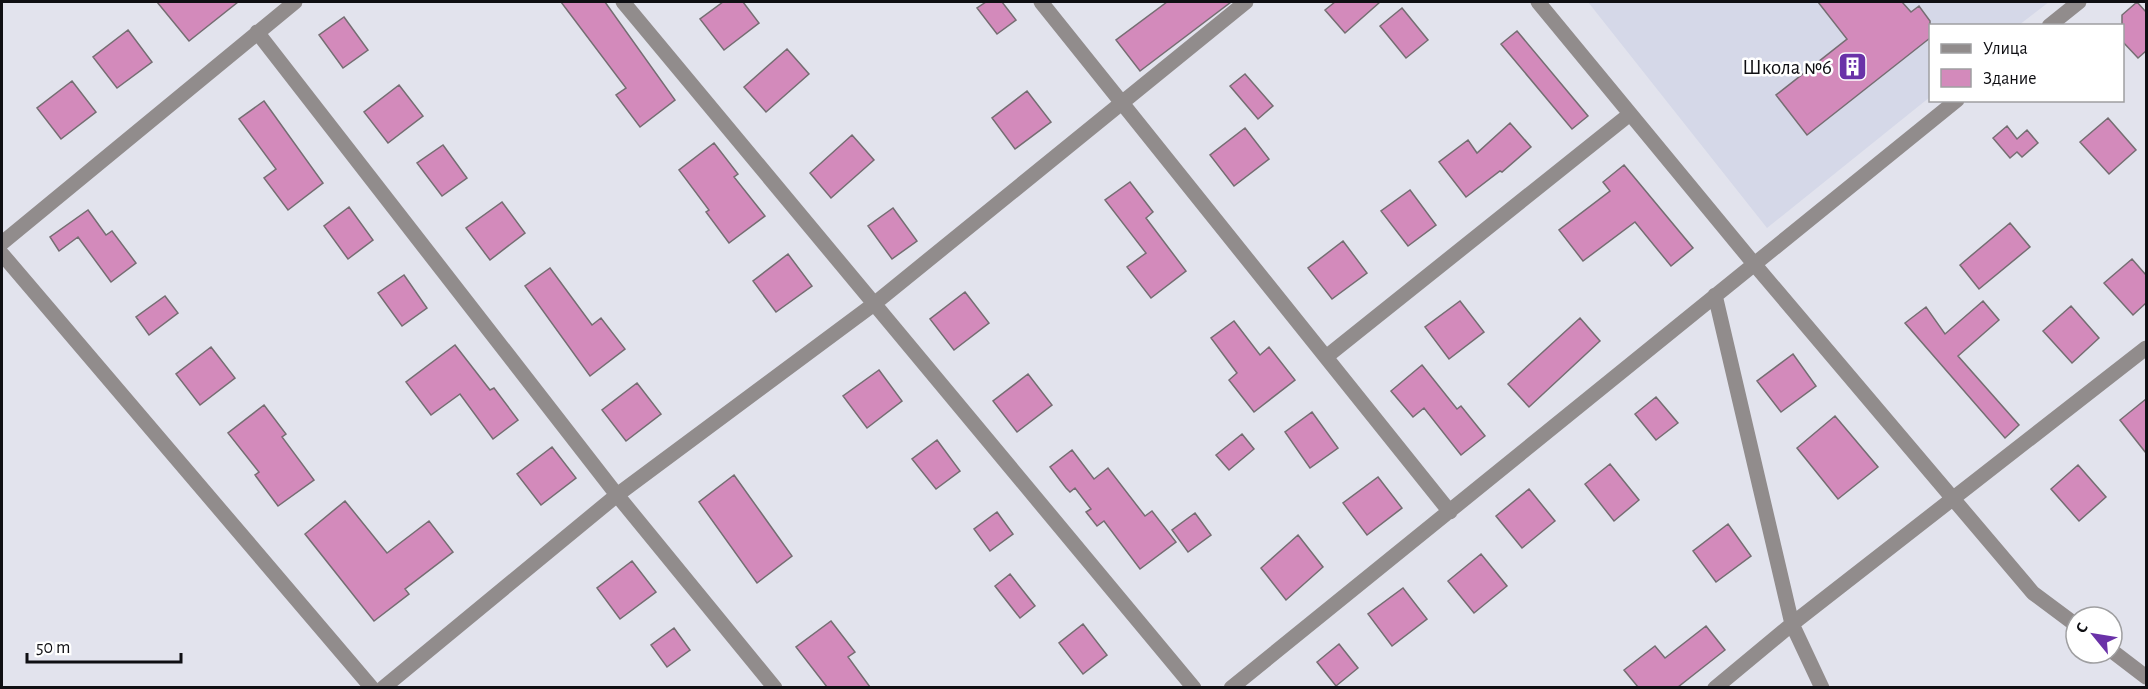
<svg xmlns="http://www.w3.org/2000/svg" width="2148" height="689" font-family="'Alegreya Sans',sans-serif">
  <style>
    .built { fill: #d5d8e8 }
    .building { fill: #d38abb; stroke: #756d72; stroke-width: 1.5 }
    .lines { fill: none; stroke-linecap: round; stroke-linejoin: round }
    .minor { stroke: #918c8c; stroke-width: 15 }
    .labels { text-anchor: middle; stroke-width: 5; stroke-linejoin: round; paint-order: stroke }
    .poi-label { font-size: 21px; fill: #0f0f13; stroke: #fff; text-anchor: end }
  </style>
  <rect width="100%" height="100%" fill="#e2e3ed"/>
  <path class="built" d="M 1588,2 L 2049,2 L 2019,25 L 1930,26 L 1930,97 L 1767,228 Z"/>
  <path class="building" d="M 157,2 L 238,2 L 189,41 Z
    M 561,2 L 605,2 L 675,100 L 640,127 L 616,95 L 626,88 Z
    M 723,2 L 743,2 L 759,23 L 724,50 L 700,19 Z
    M 986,2 L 1002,2 L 1016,20 L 997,34 L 977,8 Z
    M 1167,2 L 1231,2 L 1140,71 L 1116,40 Z
    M 1335,2 L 1380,2 L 1345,33 L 1325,10 Z
    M 1818,2 L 1902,2 L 1911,12 L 1919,6 L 1930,21 L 1930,38 L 1807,135 L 1776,95 L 1847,39 Z
    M 2137,2 L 2146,12 L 2146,51 L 2138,58 L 2122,41 L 2122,15 Z
    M 1402,8 L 1428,40 L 1406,58 L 1380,26 Z
    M 344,17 L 368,50 L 343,68 L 319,35 Z
    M 128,30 L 152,62 L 117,88 L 93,57 Z
    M 1517,31 L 1588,116 L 1572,129 L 1501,44 Z
    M 787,49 L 809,74 L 766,112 L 744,87 Z
    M 1245,74 L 1273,106 L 1258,119 L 1230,86 Z
    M 72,81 L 96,112 L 61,139 L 37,108 Z
    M 399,85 L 423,116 L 388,143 L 364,112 Z
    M 1027,91 L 1051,122 L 1015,149 L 992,118 Z
    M 264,101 L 323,183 L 288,210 L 264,178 L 276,169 L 239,119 Z
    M 2108,118 L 2136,150 L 2109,174 L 2080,142 Z
    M 1510,123 L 1531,147 L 1502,172 L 1500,171 L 1466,197 L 1439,162 L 1468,140 L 1477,153 Z
    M 2007,126 L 2017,139 L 2027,130 L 2038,143 L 2022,157 L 2017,152 L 2010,158 L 1993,138 Z
    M 1245,128 L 1269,159 L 1234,186 L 1210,155 Z
    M 852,135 L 874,160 L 831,198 L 810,173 Z
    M 714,143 L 738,174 L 734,177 L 765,216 L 729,243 L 706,212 L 709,210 L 679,170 Z
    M 443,145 L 467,178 L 442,196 L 417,163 Z
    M 1624,165 L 1693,248 L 1671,266 L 1635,222 L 1583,261 L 1559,230 L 1610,191 L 1603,182 Z
    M 1130,182 L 1153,212 L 1146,218 L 1186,271 L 1151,298 L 1127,267 L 1146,253 L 1105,200 Z
    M 1410,190 L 1436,225 L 1408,246 L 1381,211 Z
    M 502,202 L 525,233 L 490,260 L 466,228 Z
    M 349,207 L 373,240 L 348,259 L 324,226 Z
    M 893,208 L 917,241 L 892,259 L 868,226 Z
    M 88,210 L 106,235 L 112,231 L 136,263 L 111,282 L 78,237 L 59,251 L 50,237 Z
    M 2010,223 L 2030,247 L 1979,289 L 1960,265 Z
    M 1343,241 L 1367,273 L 1332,299 L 1308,268 Z
    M 788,254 L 812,286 L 776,312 L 753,281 Z
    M 2132,259 L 2146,275 L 2146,303 L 2133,315 L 2104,283 Z
    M 550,268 L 592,325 L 601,318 L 625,349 L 590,376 L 525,286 Z
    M 404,275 L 427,308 L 402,326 L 378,293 Z
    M 965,292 L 989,323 L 954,350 L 930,319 Z
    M 165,296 L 178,313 L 149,335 L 136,317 Z
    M 1460,301 L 1484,332 L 1449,359 L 1425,327 Z
    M 1983,301 L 1999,320 L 1958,356 L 2019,425 L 2005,438 L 1905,323 L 1926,307 L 1945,334 Z
    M 2071,306 L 2099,338 L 2072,363 L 2043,331 Z
    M 1580,318 L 1600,341 L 1529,407 L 1508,384 Z
    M 1234,321 L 1260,355 L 1269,347 L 1295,380 L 1254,412 L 1229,380 L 1237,373 L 1211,338 Z
    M 455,345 L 490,390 L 494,388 L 518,420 L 493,439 L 460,394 L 431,415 L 406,382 Z
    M 211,347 L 235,378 L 200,405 L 176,374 Z
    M 1793,354 L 1816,386 L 1781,412 L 1757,381 Z
    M 1422,365 L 1457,409 L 1461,406 L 1485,436 L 1461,455 L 1424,408 L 1413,417 L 1391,391 Z
    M 879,370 L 902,401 L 867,428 L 843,396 Z
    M 1028,374 L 1052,405 L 1017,432 L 993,401 Z
    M 637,383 L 661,414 L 626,441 L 602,410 Z
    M 1656,397 L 1678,423 L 1656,440 L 1635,414 Z
    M 2146,399 L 2146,453 L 2120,420 Z
    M 264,405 L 286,434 L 282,437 L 314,480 L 278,506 L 255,475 L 259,472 L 228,433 Z
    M 1312,412 L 1338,448 L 1310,468 L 1285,432 Z
    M 1835,416 L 1878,467 L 1838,499 L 1797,448 Z
    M 1242,434 L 1254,449 L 1229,470 L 1216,455 Z
    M 937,440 L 960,471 L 936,489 L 912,459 Z
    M 552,447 L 576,478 L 541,505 L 517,474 Z
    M 1072,450 L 1094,479 L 1108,468 L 1145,516 L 1152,511 L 1176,542 L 1140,569 L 1104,521 L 1097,526 L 1086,512 L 1091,509 L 1075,488 L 1070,492 L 1066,488 L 1050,467 Z
    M 1610,464 L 1639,500 L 1614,521 L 1585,484 Z
    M 2078,465 L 2106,497 L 2079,521 L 2051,489 Z
    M 734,475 L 792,556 L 757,583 L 699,502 Z
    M 1378,477 L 1402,508 L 1367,535 L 1343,503 Z
    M 1529,489 L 1555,521 L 1522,548 L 1496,516 Z
    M 345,501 L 387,553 L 429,521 L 453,552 L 405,589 L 409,594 L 374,621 L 305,534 Z
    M 997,512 L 1013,534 L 990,551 L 974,529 Z
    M 1195,513 L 1211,535 L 1188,552 L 1172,530 Z
    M 1728,524 L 1751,556 L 1716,582 L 1693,551 Z
    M 1298,535 L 1323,567 L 1286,600 L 1261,568 Z
    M 1481,554 L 1507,586 L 1474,613 L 1448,581 Z
    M 632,561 L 656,592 L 620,619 L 597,588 Z
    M 1010,574 L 1035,606 L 1020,618 L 995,586 Z
    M 1403,588 L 1427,619 L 1392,646 L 1368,614 Z
    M 831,621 L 855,652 L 848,657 L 870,687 L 827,687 L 796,647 Z
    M 1083,624 L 1107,655 L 1083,674 L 1059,643 Z
    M 1706,626 L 1725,650 L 1678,687 L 1638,687 L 1624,670 L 1655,646 L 1665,658 Z
    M 674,628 L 690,650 L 667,667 L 651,645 Z
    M 1339,644 L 1358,668 L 1336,686 L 1317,662 Z"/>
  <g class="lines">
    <path class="minor" d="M 623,2 L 1194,688
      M 1041,2 L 1450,512
      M 1538,2 L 1755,265 L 2033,593 L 2076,625
      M 2049,26 L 2079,2
      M 257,32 L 617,495 L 775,688
      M 2,243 L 295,2
      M 2,254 L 372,688
      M 1326,357 L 1630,114
      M 2112,651 L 2146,677
      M 383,688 L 617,495 L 874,304 L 1246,2
      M 1231,688 L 1957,100
      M 1715,688 L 1792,624 L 1715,295
      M 1822,688 L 1792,624 L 2146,348"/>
  </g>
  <defs>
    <symbol id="building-square" viewBox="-11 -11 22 22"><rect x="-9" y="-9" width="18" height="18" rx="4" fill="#6a32a8" stroke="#fff"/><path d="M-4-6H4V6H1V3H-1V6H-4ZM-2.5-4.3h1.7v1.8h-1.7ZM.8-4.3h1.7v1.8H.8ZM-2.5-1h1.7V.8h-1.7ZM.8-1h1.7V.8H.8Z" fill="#fff"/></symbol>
  </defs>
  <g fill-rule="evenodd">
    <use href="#building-square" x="1836" y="50" width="33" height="33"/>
  </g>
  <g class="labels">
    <g class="poi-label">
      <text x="1832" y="74">Школа №6</text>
    </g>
  </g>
  <rect width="2148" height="689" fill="none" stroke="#0f0f13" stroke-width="6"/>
  <rect x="1929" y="24" width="195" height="78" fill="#ffffff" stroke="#9f9fa1" stroke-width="1.5"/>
  <rect x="1941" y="44" width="30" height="9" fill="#918c8c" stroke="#9f9fa1" stroke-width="1.5"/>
  <text x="1983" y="54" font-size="18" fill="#0f0f13">Улица</text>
  <rect x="1941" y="69" width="30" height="18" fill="#d38abb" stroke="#9f9fa1" stroke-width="1.5"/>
  <text x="1983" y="84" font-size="18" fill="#0f0f13">Здание</text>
  <g transform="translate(2094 635) rotate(300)"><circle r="28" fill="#ffffff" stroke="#9f9fa1" stroke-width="1.5"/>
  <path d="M0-4.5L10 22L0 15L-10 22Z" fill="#6a32a8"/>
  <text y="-9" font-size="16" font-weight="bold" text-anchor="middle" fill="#0f0f13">С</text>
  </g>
  <path d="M27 653v9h154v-9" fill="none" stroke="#0f0f13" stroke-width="3"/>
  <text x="36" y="653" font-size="18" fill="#0f0f13" stroke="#ffffff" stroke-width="4.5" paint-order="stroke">50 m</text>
</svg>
